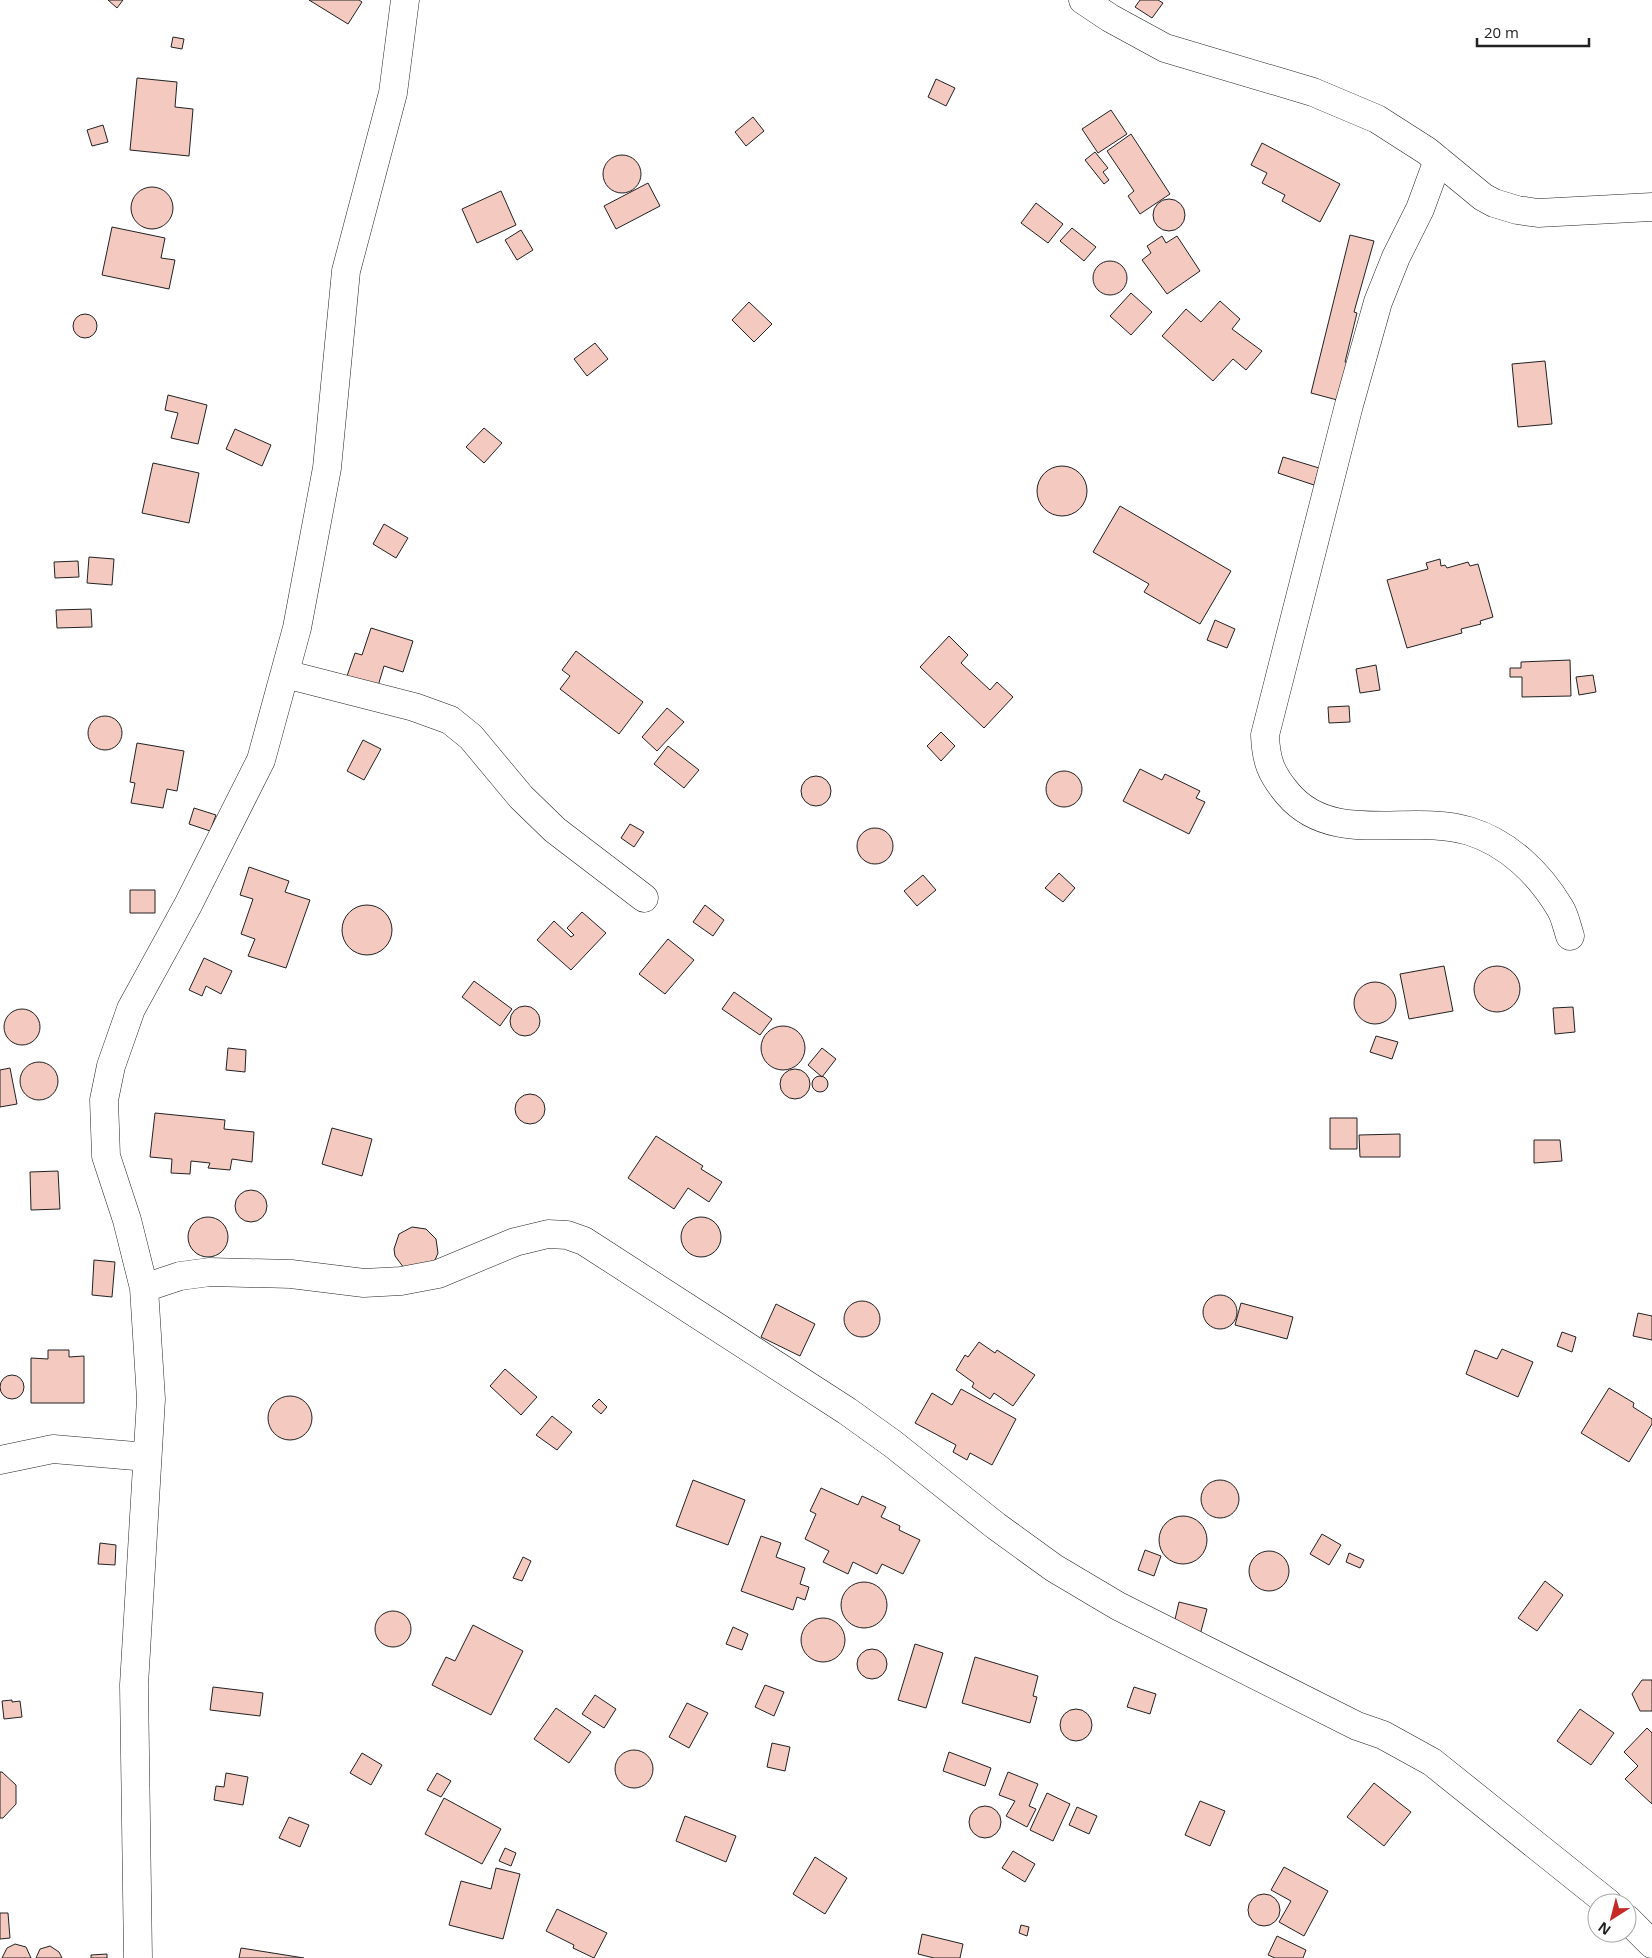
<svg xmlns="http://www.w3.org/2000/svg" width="1652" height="1958" font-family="'Open Sans',sans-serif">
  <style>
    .building { fill: #f3c9c0; stroke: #222 }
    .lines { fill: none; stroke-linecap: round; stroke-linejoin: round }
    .minor-casing { stroke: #222; stroke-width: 29 }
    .minor { stroke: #fff; stroke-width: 28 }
  </style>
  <rect width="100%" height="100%" fill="#fff"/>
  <path class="building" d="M 108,0 L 123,0 L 117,8 Z
    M 309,0 L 359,0 L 362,2 L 348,24 Z
    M 1140,0 L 1158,0 L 1163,3 L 1152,18 L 1135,7 Z
    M 173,37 L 184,39 L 182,49 L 171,47 Z
    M 137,78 L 177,82 L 175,107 L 193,109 L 189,156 L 130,150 Z
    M 936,79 L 955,88 L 946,106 L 928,97 Z
    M 1111,110 L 1127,134 L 1098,153 L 1082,129 Z
    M 753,117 L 764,131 L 746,146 L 735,132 Z
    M 103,125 L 108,142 L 92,146 L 87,130 Z
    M 1131,134 L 1170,194 L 1140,214 L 1128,196 L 1134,191 L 1107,151 Z
    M 1262,143 L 1340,184 L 1320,222 L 1282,201 L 1285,195 L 1262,183 L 1267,173 L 1251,165 Z
    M 1095,152 L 1108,168 L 1103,172 L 1109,180 L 1104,184 L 1085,160 Z
    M603 174a19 19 0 1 1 38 0a19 19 0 1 1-38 0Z
    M 648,183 L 660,206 L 616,229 L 604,206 Z
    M131 208a21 21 0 1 1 42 0a21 21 0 1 1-42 0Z
    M 501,191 L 516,225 L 477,243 L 462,209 Z
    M1153 215a16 16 0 1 1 32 0a16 16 0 1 1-32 0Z
    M 1036,203 L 1063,224 L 1048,243 L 1021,223 Z
    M 112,227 L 165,238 L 161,258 L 175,260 L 169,289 L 102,275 Z
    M 1072,228 L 1096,247 L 1084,261 L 1060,241 Z
    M 521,230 L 533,250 L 517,260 L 505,240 Z
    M 1350,235 L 1374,241 L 1354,312 L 1357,313 L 1345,362 L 1350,364 L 1341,401 L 1311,393 Z
    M 1162,236 L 1166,243 L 1177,236 L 1200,271 L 1167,294 L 1142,260 L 1151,253 L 1147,246 Z
    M1093 278a17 17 0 1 1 34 0a17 17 0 1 1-34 0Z
    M 1131,293 L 1152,312 L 1131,335 L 1110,316 Z
    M 1220,301 L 1240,319 L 1232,329 L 1262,351 L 1246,370 L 1233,359 L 1213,381 L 1162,336 L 1186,309 L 1201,322 Z
    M 749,302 L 772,324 L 754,342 L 732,320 Z
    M73 326a12 12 0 1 1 24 0a12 12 0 1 1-24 0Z
    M 595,343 L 608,359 L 587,376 L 574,359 Z
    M 1545,361 L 1552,424 L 1518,427 L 1512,364 Z
    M 168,395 L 207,405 L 198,444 L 171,438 L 178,413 L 165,410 Z
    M 484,428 L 502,443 L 484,463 L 466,447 Z
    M 235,429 L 271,445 L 262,466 L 226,449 Z
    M 1283,457 L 1319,468 L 1314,485 L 1278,473 Z
    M 153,463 L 199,473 L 189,523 L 142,513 Z
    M1037 491a25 25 0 1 1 50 0a25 25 0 1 1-50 0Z
    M 1120,506 L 1231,571 L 1200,624 L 1144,592 L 1149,584 L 1093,552 Z
    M 384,524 L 408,538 L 396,558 L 373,544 Z
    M 89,557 L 114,559 L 112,585 L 87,583 Z
    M 1440,559 L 1441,566 L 1445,565 L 1447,568 L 1468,562 L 1470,566 L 1478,564 L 1493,617 L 1480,621 L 1481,624 L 1461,629 L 1462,633 L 1407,648 L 1387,580 L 1428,569 L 1426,563 Z
    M 78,561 L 79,577 L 55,578 L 54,562 Z
    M 91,609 L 92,627 L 57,628 L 56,610 Z
    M 1215,620 L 1235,629 L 1227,648 L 1207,640 Z
    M 371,628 L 413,641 L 403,672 L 384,666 L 378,686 L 347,676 L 355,653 L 362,655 Z
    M 949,636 L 968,655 L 961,663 L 990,690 L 997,682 L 1013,697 L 984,728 L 920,667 Z
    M 576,651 L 643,702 L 619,734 L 560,689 L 570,676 L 562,670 Z
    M 1570,660 L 1571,696 L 1522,697 L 1522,677 L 1510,677 L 1510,668 L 1521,668 L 1521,662 Z
    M 1376,665 L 1380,690 L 1360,693 L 1356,669 Z
    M 1593,675 L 1596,692 L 1579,695 L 1576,677 Z
    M 1349,706 L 1350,722 L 1329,723 L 1328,707 Z
    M 667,708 L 684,722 L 657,751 L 642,737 Z
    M88 733a17 17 0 1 1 34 0a17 17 0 1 1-34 0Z
    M 941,732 L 955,746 L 941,761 L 927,746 Z
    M 363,740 L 381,749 L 364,780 L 347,771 Z
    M 137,743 L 184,751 L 177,791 L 167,789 L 163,808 L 131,803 L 135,783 L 130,782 Z
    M 668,746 L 699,770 L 684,788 L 654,764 Z
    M 1140,769 L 1162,780 L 1165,774 L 1200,791 L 1196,798 L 1205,802 L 1189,834 L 1123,801 Z
    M1046 789a18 18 0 1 1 36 0a18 18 0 1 1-36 0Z
    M801 791a15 15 0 1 1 30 0a15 15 0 1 1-30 0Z
    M 194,808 L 216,815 L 210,831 L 189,824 Z
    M 630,824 L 644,832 L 634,847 L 621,838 Z
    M857 846a18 18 0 1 1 36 0a18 18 0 1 1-36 0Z
    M 249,867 L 289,881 L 285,892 L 310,900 L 286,968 L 248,956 L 255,939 L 241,934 L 253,899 L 240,895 Z
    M 1059,873 L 1075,888 L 1063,902 L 1045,888 Z
    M 923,875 L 936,890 L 917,906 L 904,891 Z
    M 130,890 L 155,890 L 155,913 L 130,913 Z
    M342 930a25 25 0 1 1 50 0a25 25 0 1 1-50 0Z
    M 705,905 L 724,920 L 713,936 L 693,922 Z
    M 582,912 L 606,933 L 571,970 L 537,940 L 554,921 L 571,937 L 574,935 L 567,928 Z
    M 668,939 L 694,960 L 665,994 L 639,974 Z
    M 204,958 L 232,971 L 221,994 L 206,986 L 202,996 L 189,990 Z
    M1474 989a23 23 0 1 1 46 0a23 23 0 1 1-46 0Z
    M 1444,966 L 1453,1011 L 1409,1019 L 1400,974 Z
    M 474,981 L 512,1009 L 500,1026 L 462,997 Z
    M1354 1003a21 21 0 1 1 42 0a21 21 0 1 1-42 0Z
    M 734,992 L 772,1019 L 760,1035 L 722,1009 Z
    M510 1021a15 15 0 1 1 30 0a15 15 0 1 1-30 0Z
    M 1573,1007 L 1575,1032 L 1555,1034 L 1553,1008 Z
    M4 1027a18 18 0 1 1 36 0a18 18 0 1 1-36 0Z
    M761 1048a22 22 0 1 1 44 0a22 22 0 1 1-44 0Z
    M 1376,1036 L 1398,1042 L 1392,1059 L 1370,1052 Z
    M 228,1048 L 246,1050 L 245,1072 L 226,1070 Z
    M 822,1048 L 836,1059 L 822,1077 L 808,1065 Z
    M20 1081a19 19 0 1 1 38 0a19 19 0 1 1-38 0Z
    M 10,1068 L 17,1104 L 0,1107 L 0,1070 Z
    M780 1084a15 15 0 1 1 30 0a15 15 0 1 1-30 0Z
    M812 1084a8 8 0 1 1 16 0a8 8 0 1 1-16 0Z
    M515 1109a15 15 0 1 1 30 0a15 15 0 1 1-30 0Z
    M 155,1113 L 225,1120 L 224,1129 L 254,1132 L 252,1162 L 232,1159 L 230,1170 L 208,1168 L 210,1163 L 191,1161 L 190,1174 L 171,1173 L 172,1159 L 150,1157 Z
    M 1330,1118 L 1357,1118 L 1357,1149 L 1330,1149 Z
    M 332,1128 L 372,1139 L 362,1176 L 322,1164 Z
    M 1400,1134 L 1400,1157 L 1360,1157 L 1359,1135 Z
    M 656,1136 L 703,1166 L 701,1169 L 722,1182 L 709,1202 L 688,1188 L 674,1209 L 628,1178 Z
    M 1534,1140 L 1560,1140 L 1562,1161 L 1534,1163 Z
    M 58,1171 L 60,1209 L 31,1210 L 30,1172 Z
    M235 1206a16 16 0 1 1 32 0a16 16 0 1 1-32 0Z
    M681 1237a20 20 0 1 1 40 0a20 20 0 1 1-40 0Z
    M188 1237a20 20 0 1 1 40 0a20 20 0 1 1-40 0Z
    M 412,1227 L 426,1229 L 436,1239 L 438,1253 L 435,1260 L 431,1265 L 404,1268 L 395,1256 L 394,1249 L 399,1234 Z
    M 94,1260 L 115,1262 L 112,1297 L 92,1295 Z
    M1203 1312a17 17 0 1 1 34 0a17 17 0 1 1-34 0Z
    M844 1319a18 18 0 1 1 36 0a18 18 0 1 1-36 0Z
    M 1241,1303 L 1293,1317 L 1287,1339 L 1235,1325 Z
    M 776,1304 L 815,1324 L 800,1356 L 761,1337 Z
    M 1638,1313 L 1652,1316 L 1652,1340 L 1633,1336 Z
    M 1562,1332 L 1576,1337 L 1572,1352 L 1557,1346 Z
    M 979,1342 L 995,1353 L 997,1350 L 1035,1375 L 1013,1406 L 994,1393 L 990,1399 L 972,1387 L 974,1383 L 956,1370 L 965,1355 L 968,1357 Z
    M 1502,1349 L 1533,1362 L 1518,1397 L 1466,1374 L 1475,1350 L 1497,1359 Z
    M 48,1350 L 69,1350 L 69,1357 L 84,1356 L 84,1403 L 31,1403 L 31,1358 L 48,1359 Z
    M 505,1369 L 537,1397 L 521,1415 L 490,1386 Z
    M0 1387a12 12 0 1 1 24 0a12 12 0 1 1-24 0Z
    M 1609,1388 L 1634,1403 L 1633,1407 L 1652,1419 L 1652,1424 L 1629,1462 L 1581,1433 Z
    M 961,1389 L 1016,1419 L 992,1465 L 970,1453 L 967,1460 L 953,1452 L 956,1445 L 915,1423 L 932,1393 L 952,1405 Z
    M268 1418a22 22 0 1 1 44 0a22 22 0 1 1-44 0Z
    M 599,1399 L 607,1407 L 601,1414 L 592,1406 Z
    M 552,1416 L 572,1432 L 557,1450 L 536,1435 Z
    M1201 1499a19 19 0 1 1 38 0a19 19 0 1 1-38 0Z
    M 693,1480 L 745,1500 L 728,1545 L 676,1526 Z
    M 821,1488 L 858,1505 L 862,1496 L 886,1507 L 881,1517 L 900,1526 L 899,1530 L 920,1540 L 903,1574 L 882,1564 L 877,1574 L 853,1562 L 848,1574 L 823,1562 L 829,1551 L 805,1539 L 816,1514 L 810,1511 Z
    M1159 1540a24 24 0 1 1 48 0a24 24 0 1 1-48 0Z
    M 1322,1534 L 1341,1545 L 1329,1565 L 1310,1554 Z
    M 761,1536 L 781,1543 L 776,1557 L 805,1568 L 800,1584 L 809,1587 L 805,1600 L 797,1597 L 793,1610 L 741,1591 Z
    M 100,1543 L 116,1545 L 115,1565 L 98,1564 Z
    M 1145,1550 L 1161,1556 L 1154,1576 L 1138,1570 Z
    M1249 1571a20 20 0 1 1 40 0a20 20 0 1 1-40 0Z
    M 1349,1553 L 1364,1560 L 1360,1568 L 1346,1562 Z
    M 523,1557 L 531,1561 L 522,1581 L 513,1578 Z
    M 1545,1581 L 1563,1595 L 1537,1631 L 1518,1618 Z
    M841 1605a23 23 0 1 1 46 0a23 23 0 1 1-46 0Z
    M 1179,1602 L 1207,1609 L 1200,1635 L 1173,1628 Z
    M375 1629a18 18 0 1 1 36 0a18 18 0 1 1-36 0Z
    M801 1640a22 22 0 1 1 44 0a22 22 0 1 1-44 0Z
    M 473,1625 L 523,1651 L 491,1715 L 432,1685 L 446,1657 L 455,1661 Z
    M 733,1627 L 748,1634 L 742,1650 L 726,1644 Z
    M 915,1644 L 943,1653 L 926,1708 L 898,1700 Z
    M857 1664a15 15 0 1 1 30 0a15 15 0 1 1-30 0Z
    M 975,1657 L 1038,1676 L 1033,1696 L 1037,1697 L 1030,1723 L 962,1703 Z
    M 1642,1680 L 1652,1680 L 1652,1711 L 1640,1711 L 1632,1694 Z
    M 765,1685 L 784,1692 L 774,1716 L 755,1707 Z
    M 213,1687 L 263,1693 L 260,1716 L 210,1710 Z
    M 1134,1687 L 1156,1694 L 1150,1714 L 1127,1707 Z
    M 595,1695 L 616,1709 L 604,1728 L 582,1714 Z
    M 12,1700 L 12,1702 L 20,1701 L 22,1717 L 4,1719 L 2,1701 Z
    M 687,1703 L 708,1713 L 689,1748 L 669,1737 Z
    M 556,1708 L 591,1732 L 569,1763 L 534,1739 Z
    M1060 1725a16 16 0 1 1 32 0a16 16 0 1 1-32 0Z
    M 1580,1709 L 1614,1733 L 1591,1765 L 1557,1741 Z
    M 1647,1728 L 1652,1733 L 1652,1804 L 1625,1779 L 1638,1766 L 1624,1752 Z
    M 772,1743 L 790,1747 L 785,1771 L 767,1767 Z
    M615 1769a19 19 0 1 1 38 0a19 19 0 1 1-38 0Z
    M 949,1752 L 991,1768 L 985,1786 L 943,1771 Z
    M 362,1753 L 382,1765 L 371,1785 L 350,1773 Z
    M 0,1772 L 2,1772 L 16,1785 L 16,1804 L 3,1818 L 0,1818 Z
    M 1008,1772 L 1038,1784 L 1029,1806 L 1036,1809 L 1027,1827 L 1006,1816 L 1015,1801 L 999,1795 Z
    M 226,1773 L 248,1777 L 243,1805 L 214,1800 L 216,1786 L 224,1787 Z
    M 437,1773 L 451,1781 L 441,1797 L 427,1790 Z
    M 1374,1783 L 1411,1812 L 1384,1846 L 1347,1817 Z
    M 1047,1793 L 1070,1804 L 1053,1841 L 1030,1830 Z
    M 444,1798 L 501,1829 L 482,1864 L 425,1834 Z
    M 1200,1801 L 1225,1811 L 1210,1846 L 1185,1835 Z
    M969 1822a16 16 0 1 1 32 0a16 16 0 1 1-32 0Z
    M 1077,1807 L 1097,1816 L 1089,1834 L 1069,1825 Z
    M 685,1816 L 736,1836 L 726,1862 L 676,1841 Z
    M 289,1817 L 309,1825 L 300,1847 L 279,1838 Z
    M 505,1848 L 516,1853 L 511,1866 L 499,1861 Z
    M 1013,1851 L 1035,1864 L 1025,1882 L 1002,1868 Z
    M 815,1857 L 847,1878 L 825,1914 L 793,1894 Z
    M 1284,1867 L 1328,1891 L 1304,1936 L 1279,1922 L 1291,1901 L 1271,1890 Z
    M 496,1868 L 520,1874 L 503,1939 L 449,1925 L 461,1881 L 491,1889 Z
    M1248 1910a16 16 0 1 1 32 0a16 16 0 1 1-32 0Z
    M 557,1909 L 607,1933 L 594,1958 L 573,1948 L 574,1945 L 546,1931 Z
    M 0,1913 L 8,1913 L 10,1938 L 0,1939 Z
    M 1021,1925 L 1029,1927 L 1027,1936 L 1019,1933 Z
    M 922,1934 L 963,1944 L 960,1958 L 934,1958 L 918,1954 Z
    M 1277,1936 L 1306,1950 L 1303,1958 L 1275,1958 L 1268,1955 Z
    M 15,1944 L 26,1947 L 31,1958 L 2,1958 L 7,1948 Z
    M 50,1946 L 59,1952 L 62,1958 L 36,1958 L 40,1949 Z
    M 241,1948 L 304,1958 L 239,1958 Z
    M 107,1954 L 107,1958 L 91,1958 L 91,1955 Z"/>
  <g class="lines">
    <defs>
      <path id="minor" d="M 1083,0 L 1110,18 L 1165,48 L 1313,92 L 1377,119 L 1427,151 L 1483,197 L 1494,203 L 1517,210 L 1538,213 L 1652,207
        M 1438,160 L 1420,209 L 1396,257 L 1378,302 L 1349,405 L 1265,735 C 1266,761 1271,774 1288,794 C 1333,847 1410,813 1469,831 C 1508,843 1539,873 1560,908 C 1565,916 1567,927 1570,936
        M 285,674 L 414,707 L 450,720 L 471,737 L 521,797 L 555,830 L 644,898
        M 144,1288 L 180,1276 L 210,1272 L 291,1274 L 364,1283 L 401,1281 L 438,1274 L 515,1242 L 548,1234 L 567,1235 L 584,1241 L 847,1411 L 893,1444 L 996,1526 L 1054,1568 L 1118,1606 L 1357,1726 L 1383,1735 L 1432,1762 L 1608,1903
        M 0,1460 L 53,1449 L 147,1457
        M 1627,1919 L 1652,1944
        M 138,1958 L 134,1685 L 151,1399 L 144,1288 L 127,1220 L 106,1156 L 104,1100 L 111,1066 L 131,1009 L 188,905 L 261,760 L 297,628 L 327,468 L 346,271 L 393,93 L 405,0"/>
    </defs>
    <use href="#minor" class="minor-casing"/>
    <use href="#minor" class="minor"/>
  </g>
  <g transform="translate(1612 1918) rotate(216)"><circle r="24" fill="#ffffff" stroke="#a7a7a7"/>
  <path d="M0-4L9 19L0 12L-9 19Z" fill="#c62828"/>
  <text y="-8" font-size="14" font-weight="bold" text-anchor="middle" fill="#222222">N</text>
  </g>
  <path d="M1477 38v8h112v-8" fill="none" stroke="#222222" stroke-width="2.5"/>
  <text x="1484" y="38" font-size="15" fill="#222222" stroke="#ffffff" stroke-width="4" paint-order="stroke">20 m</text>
</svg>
